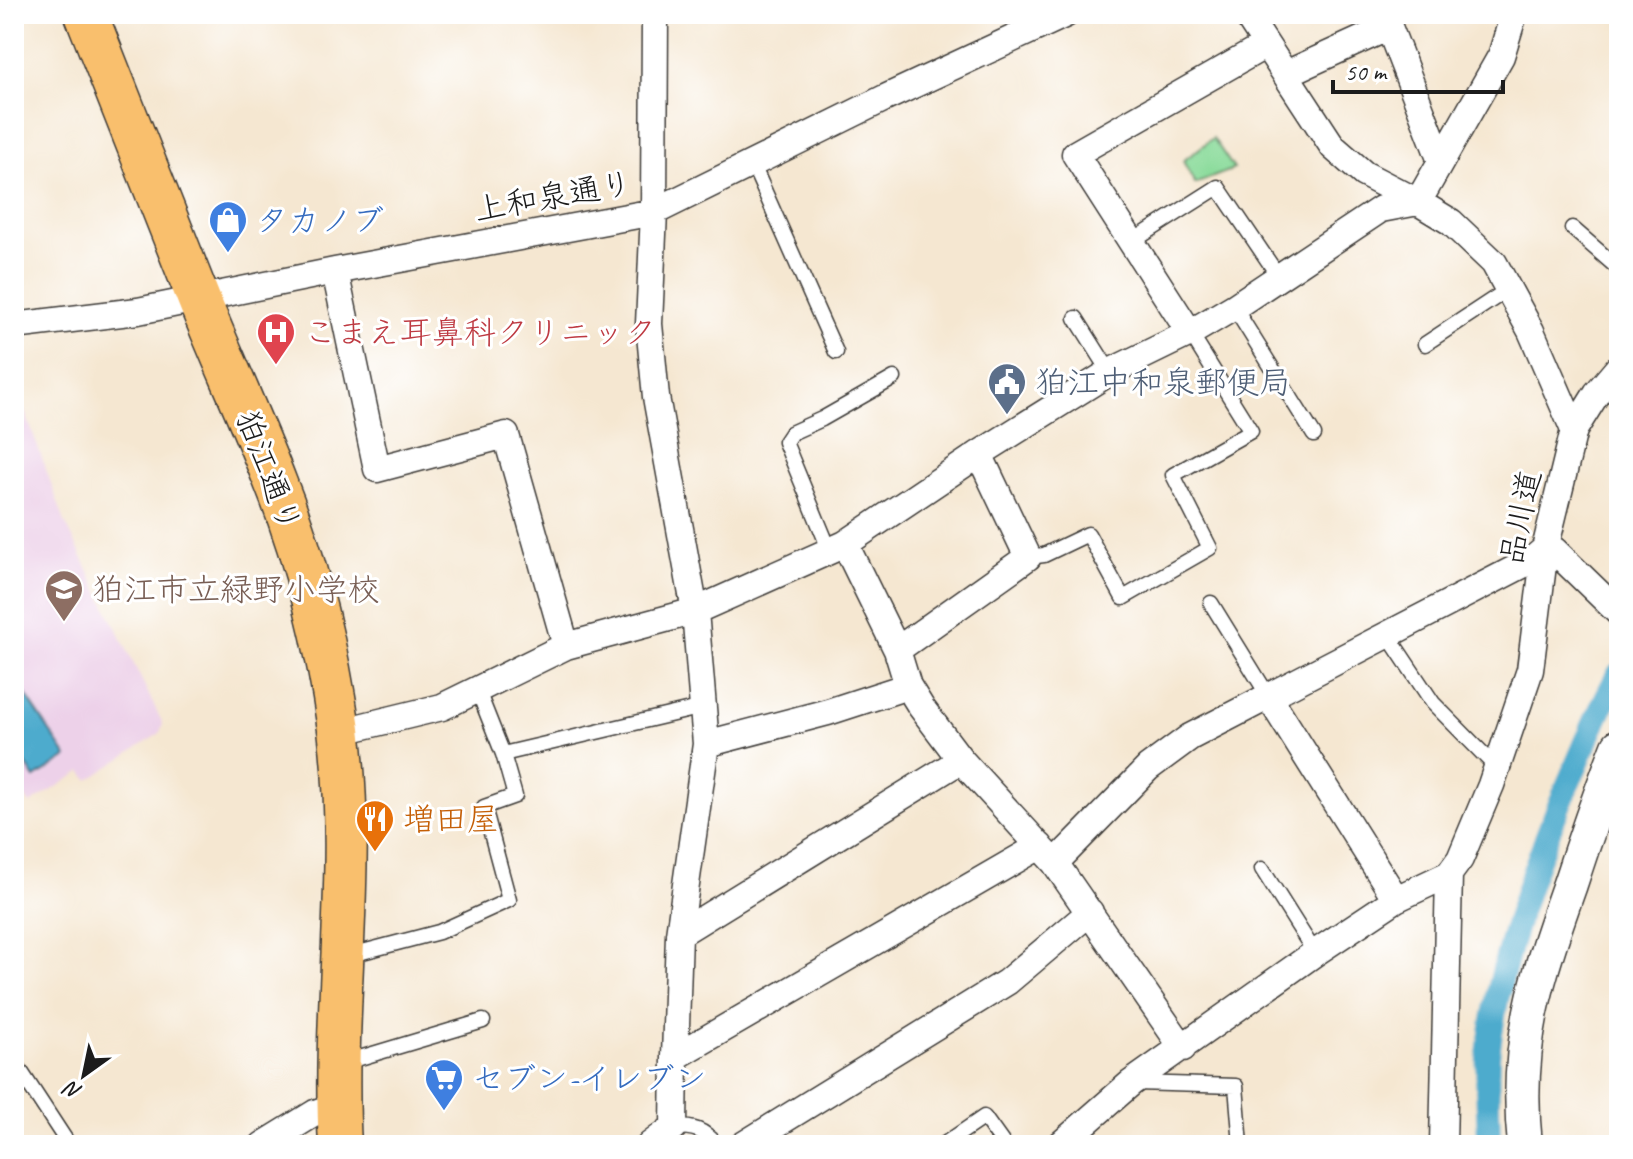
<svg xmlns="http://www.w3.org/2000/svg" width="1633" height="1159" font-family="Caveat,'Klee One',sans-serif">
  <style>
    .built { fill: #edd1e9 }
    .green { fill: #8bdb9b; stroke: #547c5c; stroke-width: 2 }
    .water { fill: #4eabcd; stroke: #356474; stroke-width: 2 }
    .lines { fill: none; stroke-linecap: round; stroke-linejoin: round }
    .canal { stroke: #4eabcd; stroke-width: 24 }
    .service-casing { stroke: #3d3a37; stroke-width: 17 }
    .minor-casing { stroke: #3d3a37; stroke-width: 29 }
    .tertiary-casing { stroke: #3d3a37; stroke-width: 37 }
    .primary-casing { stroke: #3d3a37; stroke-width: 45 }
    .service { stroke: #fff; stroke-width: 14 }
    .minor { stroke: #fff; stroke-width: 26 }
    .tertiary { stroke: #fff; stroke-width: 34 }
    .primary { stroke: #f9bf6d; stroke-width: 42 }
    .labels { text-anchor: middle; stroke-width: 6; stroke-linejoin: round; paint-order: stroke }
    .street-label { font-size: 32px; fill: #1c1c1c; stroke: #fff }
    .shop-label { font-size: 32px; fill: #366cbe; stroke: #fff; text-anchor: start }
    .health-label { font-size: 32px; fill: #be3a42; stroke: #fff; text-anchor: start }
    .service-label { font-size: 32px; fill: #4e5e75; stroke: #fff; text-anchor: start }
    .education-label { font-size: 32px; fill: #785e54; stroke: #fff; text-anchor: start }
    .food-label { font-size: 32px; fill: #c56008; stroke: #fff; text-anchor: start }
  </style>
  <rect width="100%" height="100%" fill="#fff"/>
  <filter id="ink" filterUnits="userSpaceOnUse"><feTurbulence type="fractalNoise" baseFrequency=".0125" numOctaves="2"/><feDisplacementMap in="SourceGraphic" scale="16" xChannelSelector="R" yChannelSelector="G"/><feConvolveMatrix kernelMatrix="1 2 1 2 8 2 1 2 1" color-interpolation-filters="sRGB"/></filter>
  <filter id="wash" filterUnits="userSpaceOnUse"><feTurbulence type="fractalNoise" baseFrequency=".006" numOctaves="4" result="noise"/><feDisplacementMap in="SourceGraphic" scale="32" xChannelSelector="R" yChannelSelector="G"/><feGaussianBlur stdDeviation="1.8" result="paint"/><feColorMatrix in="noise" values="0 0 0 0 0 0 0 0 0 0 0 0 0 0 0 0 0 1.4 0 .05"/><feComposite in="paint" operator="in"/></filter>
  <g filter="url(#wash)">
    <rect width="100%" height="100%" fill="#f5e7d1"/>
    <path class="built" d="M 14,381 L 65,522 L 163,724 L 160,733 L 89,780 L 82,771 L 30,804 L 14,780 Z"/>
    <path class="green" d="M 1213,138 L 1234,169 L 1195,184 L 1183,161 Z"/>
    <path class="water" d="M 20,686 L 67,757 L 35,778 L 14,746 L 14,689 Z"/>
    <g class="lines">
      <path class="canal" d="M 1489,1145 C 1489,1113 1485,1079 1489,1047 C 1501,953 1537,855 1575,768 C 1589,736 1601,704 1619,674"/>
    </g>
  </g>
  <g filter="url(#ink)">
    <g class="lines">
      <defs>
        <path id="service" d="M 753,165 L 836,352
          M 1572,228 L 1619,269
          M 1133,241 L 1218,187 L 1279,277
          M 1234,307 L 1314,435
          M 1076,318 L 1110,372
          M 1425,344 L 1510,288
          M 830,551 L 785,442 L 791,433 L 822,419 L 894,378
          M 1028,557 L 1044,555 L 1088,534 L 1123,598 L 1210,548 L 1173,475 L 1251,431 L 1190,333
          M 1211,603 L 1269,697
          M 1387,634 L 1433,703 L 1497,768
          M 503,754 L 703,707
          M 1262,869 L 1315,953
          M 347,956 L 439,932 L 509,900 L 484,807 L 515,796 L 503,754 L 478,691
          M 14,1061 L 69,1145
          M 343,1063 L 483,1021
          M 1136,1083 L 1236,1086 L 1241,1145
          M 674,1127 C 694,1127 703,1129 717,1145
          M 943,1145 L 984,1117 L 1004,1145"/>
        <path id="minor" d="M 655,14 L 654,212 L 649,324 L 656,397 L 695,611 L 706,744
          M 1246,14 L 1333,147 L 1364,174 L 1418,202 L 1451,222 L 1494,263 L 1531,331 L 1574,430 L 1545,549 L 1530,670 L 1491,785 L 1460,859 L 1449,874 L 1443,1145
          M 1286,74 L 1389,27 L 1441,161
          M 335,271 L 377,469 L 506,435 L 566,646
          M 14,326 L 138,311 L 335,271 L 654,212 L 885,98 L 1066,14
          M 1190,333 L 1075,154 L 1266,45
          M 1574,430 L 1597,393 L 1619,367
          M 845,544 L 897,650 L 908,686 L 921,707 L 961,760 L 1055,863 L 1183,1048
          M 897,650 L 1028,557 L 979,454
          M 1269,697 L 1396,899
          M 339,732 L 442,707 L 566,646 L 695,611 L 845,544 L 979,454 L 1110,372 L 1190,333 L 1234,307 L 1381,209 L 1418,202 L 1501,56 L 1514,14
          M 1055,863 L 1148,768 L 1190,737 L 1532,560 L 1545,549 L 1554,550 L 1619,613
          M 679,934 L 961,760
          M 675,1057 L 679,934 L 706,744 L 828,712 L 908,686
          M 263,1145 L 315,1113 L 338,1105
          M 650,1145 L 674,1127 L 675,1057 L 1040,846
          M 743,1145 L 1007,982 L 1090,912
          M 1060,1145 L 1131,1083 L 1315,953 L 1396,899 L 1449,874"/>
        <path id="tertiary" d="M 1525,1145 C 1514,1044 1537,977 1570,884 C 1585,838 1601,792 1619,746"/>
        <path id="primary" d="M 86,14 C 124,109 161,205 199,300 C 224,362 252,422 276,484 C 307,562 327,646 339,729 C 357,867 332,1007 340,1145"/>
      </defs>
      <use href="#service" class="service-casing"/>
      <use href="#minor" class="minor-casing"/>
      <use href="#tertiary" class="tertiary-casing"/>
      <use href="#primary" class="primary-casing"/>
      <use href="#service" class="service"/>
      <use href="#minor" class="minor"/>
      <use href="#tertiary" class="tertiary"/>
      <use href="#primary" class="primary"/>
    </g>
  </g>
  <defs>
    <symbol id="shop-pin" viewBox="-11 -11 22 30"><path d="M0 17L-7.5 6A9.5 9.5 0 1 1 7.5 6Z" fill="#3f7fe0" stroke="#fff"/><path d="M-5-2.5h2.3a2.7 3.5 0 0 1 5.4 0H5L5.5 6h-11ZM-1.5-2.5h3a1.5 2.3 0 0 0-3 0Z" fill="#fff"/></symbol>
    <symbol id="hospital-pin" viewBox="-11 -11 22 30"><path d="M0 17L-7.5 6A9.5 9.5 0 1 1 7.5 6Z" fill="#e0444e" stroke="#fff"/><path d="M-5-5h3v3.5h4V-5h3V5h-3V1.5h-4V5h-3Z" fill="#fff"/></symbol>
    <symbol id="civic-pin" viewBox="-11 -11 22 30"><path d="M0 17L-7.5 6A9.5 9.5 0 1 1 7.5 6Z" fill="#5c6f8a" stroke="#fff"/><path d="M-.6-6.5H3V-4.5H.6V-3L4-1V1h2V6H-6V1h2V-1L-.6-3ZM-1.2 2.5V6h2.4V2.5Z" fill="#fff"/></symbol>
    <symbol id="school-pin" viewBox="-11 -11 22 30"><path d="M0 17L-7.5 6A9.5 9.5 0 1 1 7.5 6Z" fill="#8d6e63" stroke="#fff"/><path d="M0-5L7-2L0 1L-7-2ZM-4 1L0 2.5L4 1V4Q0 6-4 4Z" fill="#fff"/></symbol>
    <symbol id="restaurant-pin" viewBox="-11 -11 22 30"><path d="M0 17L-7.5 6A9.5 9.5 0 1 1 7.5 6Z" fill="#e8710a" stroke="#fff"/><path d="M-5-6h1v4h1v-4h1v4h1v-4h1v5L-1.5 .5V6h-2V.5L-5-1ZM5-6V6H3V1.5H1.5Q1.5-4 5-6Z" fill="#fff"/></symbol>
    <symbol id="supermarket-pin" viewBox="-11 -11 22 30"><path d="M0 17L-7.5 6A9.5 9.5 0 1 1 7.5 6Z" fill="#3f7fe0" stroke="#fff"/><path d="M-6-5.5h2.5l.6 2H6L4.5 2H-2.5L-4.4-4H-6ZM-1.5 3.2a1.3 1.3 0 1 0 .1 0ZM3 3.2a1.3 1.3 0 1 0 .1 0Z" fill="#fff"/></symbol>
  </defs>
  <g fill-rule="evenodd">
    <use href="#shop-pin" x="206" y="198" width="44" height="60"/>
    <use href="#hospital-pin" x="254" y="310" width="44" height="60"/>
    <use href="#civic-pin" x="985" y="360" width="44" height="60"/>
    <use href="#school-pin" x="42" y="567" width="44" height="60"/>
    <use href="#restaurant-pin" x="353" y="797" width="44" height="60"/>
    <use href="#supermarket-pin" x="422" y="1056" width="44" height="60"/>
  </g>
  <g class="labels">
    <g class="street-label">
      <text transform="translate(553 196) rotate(-10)" y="11">上和泉通り</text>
      <text transform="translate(269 471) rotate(69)" y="11">狛江通り</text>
      <text transform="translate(1520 517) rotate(-78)" y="11">品川道</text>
    </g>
    <g class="shop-label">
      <text x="256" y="231">タカノブ</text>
      <text x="472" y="1089">セブン-イレブン</text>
    </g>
    <g class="health-label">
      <text x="304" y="343">こまえ耳鼻科クリニック</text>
    </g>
    <g class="service-label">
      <text x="1035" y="393">狛江中和泉郵便局</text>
    </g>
    <g class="education-label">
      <text x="92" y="600">狛江市立緑野小学校</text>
    </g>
    <g class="food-label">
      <text x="403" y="830">増田屋</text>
    </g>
  </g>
  <rect width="1633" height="1159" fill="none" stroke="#fff" stroke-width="48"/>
  <g transform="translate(84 1075) rotate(213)" stroke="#ffffff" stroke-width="6" paint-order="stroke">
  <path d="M0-6L14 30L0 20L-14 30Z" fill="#1c1c1c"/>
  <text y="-12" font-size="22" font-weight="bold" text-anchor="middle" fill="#1c1c1c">N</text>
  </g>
  <path d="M1333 80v12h170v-12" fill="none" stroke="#1c1c1c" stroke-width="4"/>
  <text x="1345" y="80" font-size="24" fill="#1c1c1c" stroke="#ffffff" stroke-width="6" paint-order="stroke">50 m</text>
</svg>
